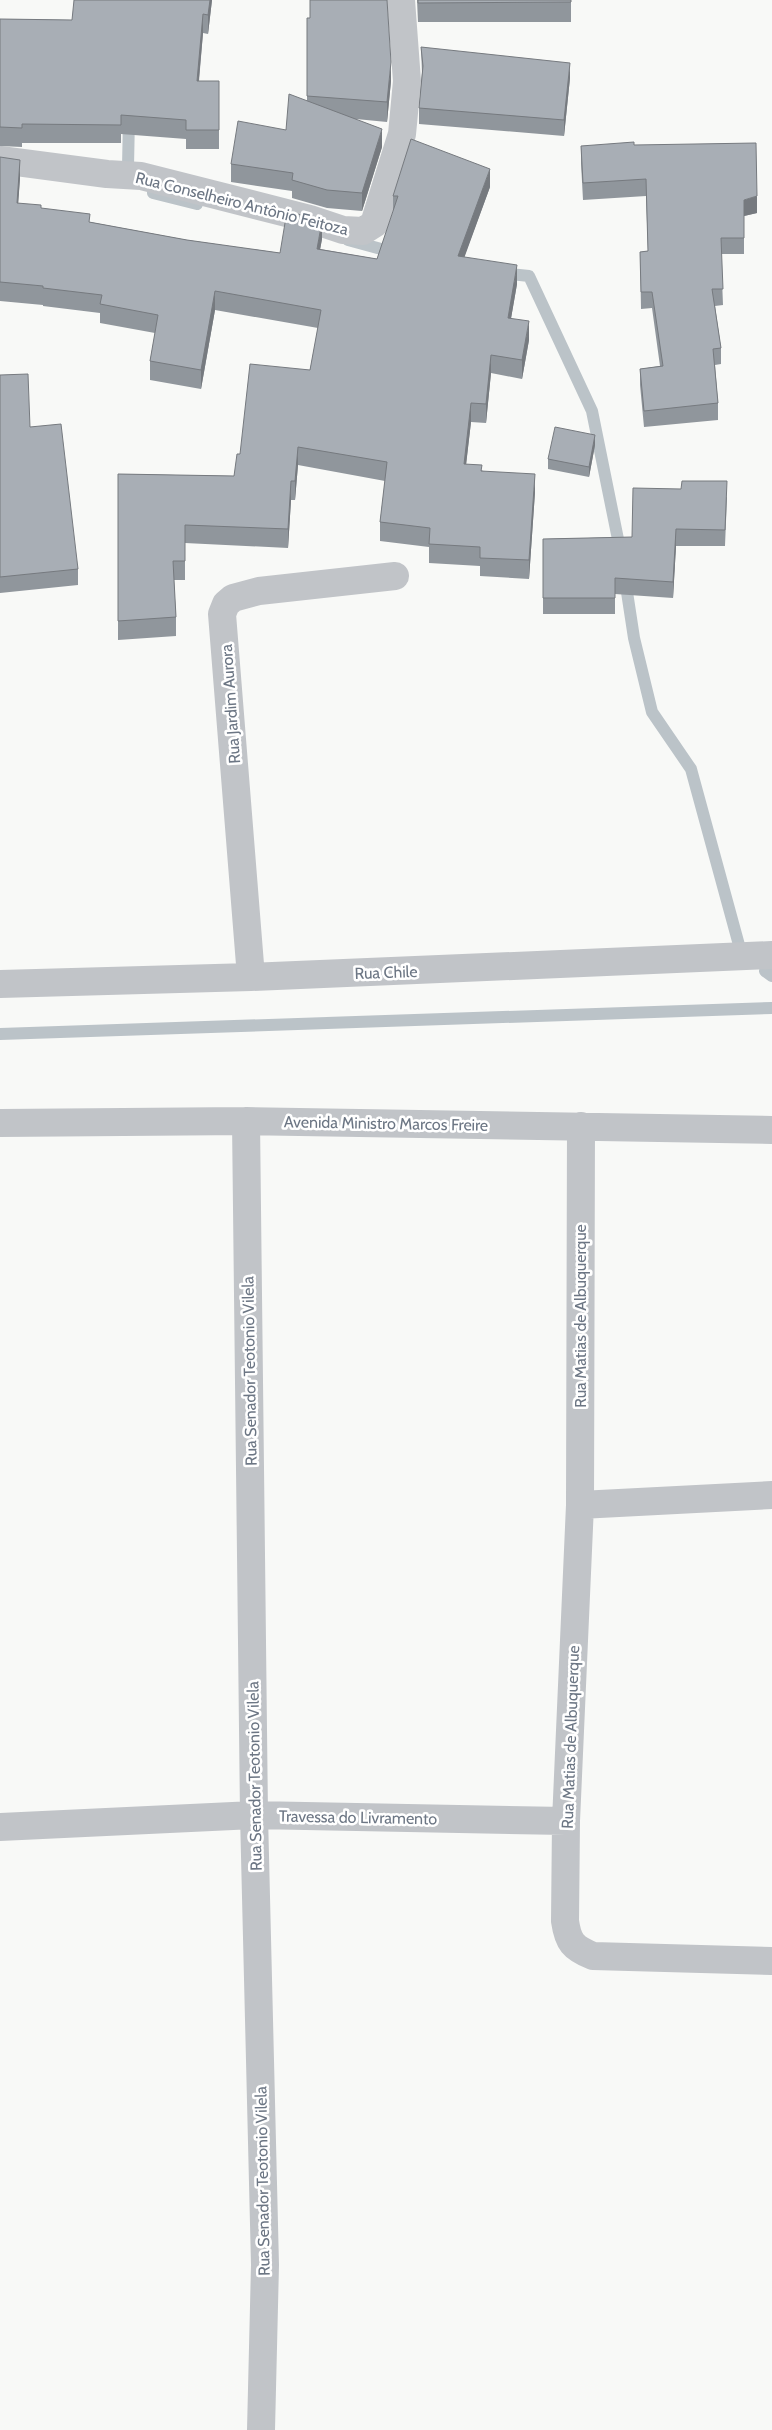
<svg xmlns="http://www.w3.org/2000/svg" width="772" height="2430" font-family="Cabin,sans-serif">
  <style>
    .lines { fill: none; stroke-linecap: round; stroke-linejoin: round }
    .stream { stroke: #bbc3c8; stroke-width: 12 }
    .minor { stroke: #c1c4c8; stroke-width: 28 }
    .wall { fill: #90969c }
    .shaded-wall { fill: #767a7f }
    .building { fill: #a8aeb5; stroke: #767a7f }
    .labels { text-anchor: middle; stroke-width: 5; stroke-linejoin: round; paint-order: stroke }
    .street-label { font-size: 16px; fill: #6c7684; stroke: #fff }
  </style>
  <rect width="100%" height="100%" fill="#f8f9f7"/>
  <g class="lines">
    <path class="stream" d="M 129,117 L 128,167 L 134,175
      M 153,193 L 197,204
      M 348,240 L 396,253
      M 501,273 L 529,276 L 592,411 L 621,554
      M 625,579 L 634,638 L 652,712 L 691,769 L 739,945
      M 765,971 L 772,976
      M 0,1034 L 772,1008"/>
    <path class="minor" d="M 0,160 L 107,174 L 141,176 L 310,219 L 343,230 L 363,231 L 374,224 L 402,134 L 407,81 L 401,0
      M 251,977 L 222,614 L 226,604 L 233,598 L 259,591 L 395,576
      M 0,984 L 251,977 L 772,955
      M 246,1121 L 254,1815 L 265,2265 L 261,2430
      M 0,1123 L 246,1121 L 772,1130
      M 581,1126 L 580,1505 L 566,1821 L 565,1921 C 568,1942 573,1948 593,1956 L 772,1961
      M 580,1505 L 772,1495
      M 0,1827 L 254,1815 L 566,1821"/>
  </g>
  <path class="wall" d="M 212,0 L 208,34 L 203,33 L 199,81 L 219,81 L 219,149 L 186,149 L 186,139 L 121,134 L 121,143 L 22,143 L 22,147 L 0,146 L 0,19 L 72,20 Z
    M 417,0 L 571,0 L 571,22 L 418,22 Z
    M 307,18 L 310,18 L 391,81 L 387,122 L 356,119 L 382,147 L 362,211 L 327,208 L 292,198 L 292,191 L 231,182 L 231,164 L 286,130 L 307,100 Z
    M 421,47 L 570,78 L 564,136 L 419,124 L 419,108 L 422,73 Z
    M 634,145 L 757,213 L 744,216 L 744,254 L 721,254 L 723,305 L 715,306 L 721,348 L 721,364 L 715,365 L 718,403 L 718,420 L 644,427 L 640,385 L 640,369 L 660,366 L 652,308 L 641,309 L 640,252 L 648,251 L 646,196 L 583,200 L 581,163 L 581,146 Z
    M 0,157 L 20,178 L 18,203 L 90,222 L 187,240 L 280,253 L 322,239 L 320,249 L 377,259 L 393,212 L 393,196 L 490,187 L 464,257 L 517,284 L 511,318 L 529,340 L 522,379 L 491,373 L 486,423 L 471,422 L 466,464 L 535,492 L 529,579 L 480,576 L 480,566 L 429,563 L 429,547 L 380,541 L 380,522 L 385,481 L 298,465 L 295,500 L 291,500 L 288,548 L 185,543 L 185,580 L 174,580 L 176,617 L 176,636 L 118,640 L 118,474 L 234,476 L 240,454 L 310,370 L 318,328 L 215,310 L 201,389 L 150,380 L 150,361 L 155,333 L 100,323 L 100,313 L 43,306 L 43,305 L 0,301 Z
    M 0,375 L 30,427 L 78,569 L 78,585 L 0,593 Z
    M 595,445 L 589,477 L 548,469 L 548,459 Z
    M 727,497 L 725,546 L 676,546 L 673,598 L 615,594 L 615,614 L 543,614 L 543,539 L 632,537 Z"/>
  <path class="shaded-wall" d="M 210,0 L 212,0 L 208,34 L 208,15 Z
    M 203,14 L 203,33 L 197,100 L 197,81 Z
    M 391,62 L 391,81 L 387,122 L 387,102 Z
    M 570,63 L 570,78 L 564,136 L 564,120 Z
    M 382,129 L 382,147 L 362,211 L 362,193 Z
    M 20,160 L 20,178 L 17,221 L 17,203 Z
    M 490,169 L 490,187 L 458,275 L 458,256 Z
    M 757,196 L 757,213 L 744,216 L 744,254 L 744,200 Z
    M 322,221 L 322,239 L 317,267 L 317,249 Z
    M 517,265 L 517,284 L 508,336 L 508,318 Z
    M 215,291 L 215,310 L 201,389 L 201,370 Z
    M 529,321 L 529,340 L 522,379 L 522,360 Z
    M 491,355 L 491,373 L 486,423 L 486,404 Z
    M 471,403 L 471,422 L 464,483 L 464,464 Z
    M 595,435 L 595,445 L 589,477 L 589,467 Z
    M 298,447 L 298,465 L 295,500 L 295,481 Z
    M 535,474 L 535,492 L 529,579 L 529,560 Z
    M 291,481 L 291,500 L 288,548 L 288,529 Z
    M 676,529 L 676,546 L 673,598 L 673,582 Z"/>
  <path class="building" d="M 74,0 L 210,0 L 208,15 L 203,14 L 197,81 L 219,81 L 219,130 L 186,130 L 186,120 L 121,115 L 121,125 L 22,124 L 22,128 L 0,127 L 0,19 L 72,20 Z
    M 310,0 L 387,0 L 391,62 L 387,102 L 307,96 L 307,18 L 310,18 Z
    M 418,0 L 571,0 L 571,2 L 418,3 Z
    M 421,47 L 570,63 L 564,120 L 419,108 L 423,66 Z
    M 289,94 L 382,129 L 362,193 L 327,190 L 292,180 L 293,173 L 231,164 L 238,121 L 286,130 Z
    M 411,139 L 490,169 L 458,256 L 517,265 L 508,318 L 529,321 L 522,360 L 491,355 L 486,404 L 471,403 L 464,464 L 482,465 L 481,471 L 535,474 L 529,560 L 480,558 L 480,547 L 429,544 L 430,528 L 380,522 L 387,462 L 298,447 L 295,481 L 291,481 L 288,529 L 185,525 L 185,561 L 173,561 L 176,617 L 118,621 L 118,474 L 234,476 L 237,454 L 240,454 L 250,364 L 310,370 L 321,310 L 215,291 L 201,370 L 150,361 L 158,315 L 100,304 L 102,295 L 43,288 L 43,286 L 0,282 L 0,157 L 20,160 L 17,203 L 41,205 L 41,208 L 90,214 L 89,222 L 187,240 L 280,253 L 287,211 L 322,221 L 317,249 L 377,259 L 398,196 L 393,196 Z
    M 634,142 L 634,145 L 756,143 L 757,196 L 744,200 L 744,238 L 721,238 L 723,289 L 712,289 L 721,348 L 713,349 L 718,403 L 644,411 L 640,369 L 663,366 L 652,292 L 641,292 L 640,252 L 648,251 L 646,179 L 583,183 L 581,146 Z
    M 28,374 L 30,427 L 61,424 L 78,569 L 0,577 L 0,375 Z
    M 555,427 L 595,435 L 589,467 L 548,459 Z
    M 682,481 L 727,481 L 725,530 L 676,529 L 673,582 L 615,578 L 615,598 L 543,598 L 543,539 L 632,537 L 633,488 L 681,489 Z"/>
  <g class="labels">
    <g class="street-label">
      <text transform="translate(242 203) rotate(14)" y="6">Rua Conselheiro Antônio Feitoza</text>
      <text transform="translate(230 704) rotate(-94)" y="6">Rua Jardim Aurora</text>
      <text transform="translate(386 972) rotate(-2)" y="6">Rua Chile</text>
      <text transform="translate(386 1123) rotate(1)" y="6">Avenida Ministro Marcos Freire</text>
      <text transform="translate(580 1316) rotate(-90)" y="6">Rua Matias de Albuquerque</text>
      <text transform="translate(249 1371) rotate(-91)" y="6">Rua Senador Teotonio Vilela</text>
      <text transform="translate(570 1737) rotate(-88)" y="6">Rua Matias de Albuquerque</text>
      <text transform="translate(254 1776) rotate(-91)" y="6">Rua Senador Teotonio Vilela</text>
      <text transform="translate(358 1817) rotate(1)" y="6">Travessa do Livramento</text>
      <text transform="translate(262 2181) rotate(-91)" y="6">Rua Senador Teotonio Vilela</text>
    </g>
  </g>
</svg>
